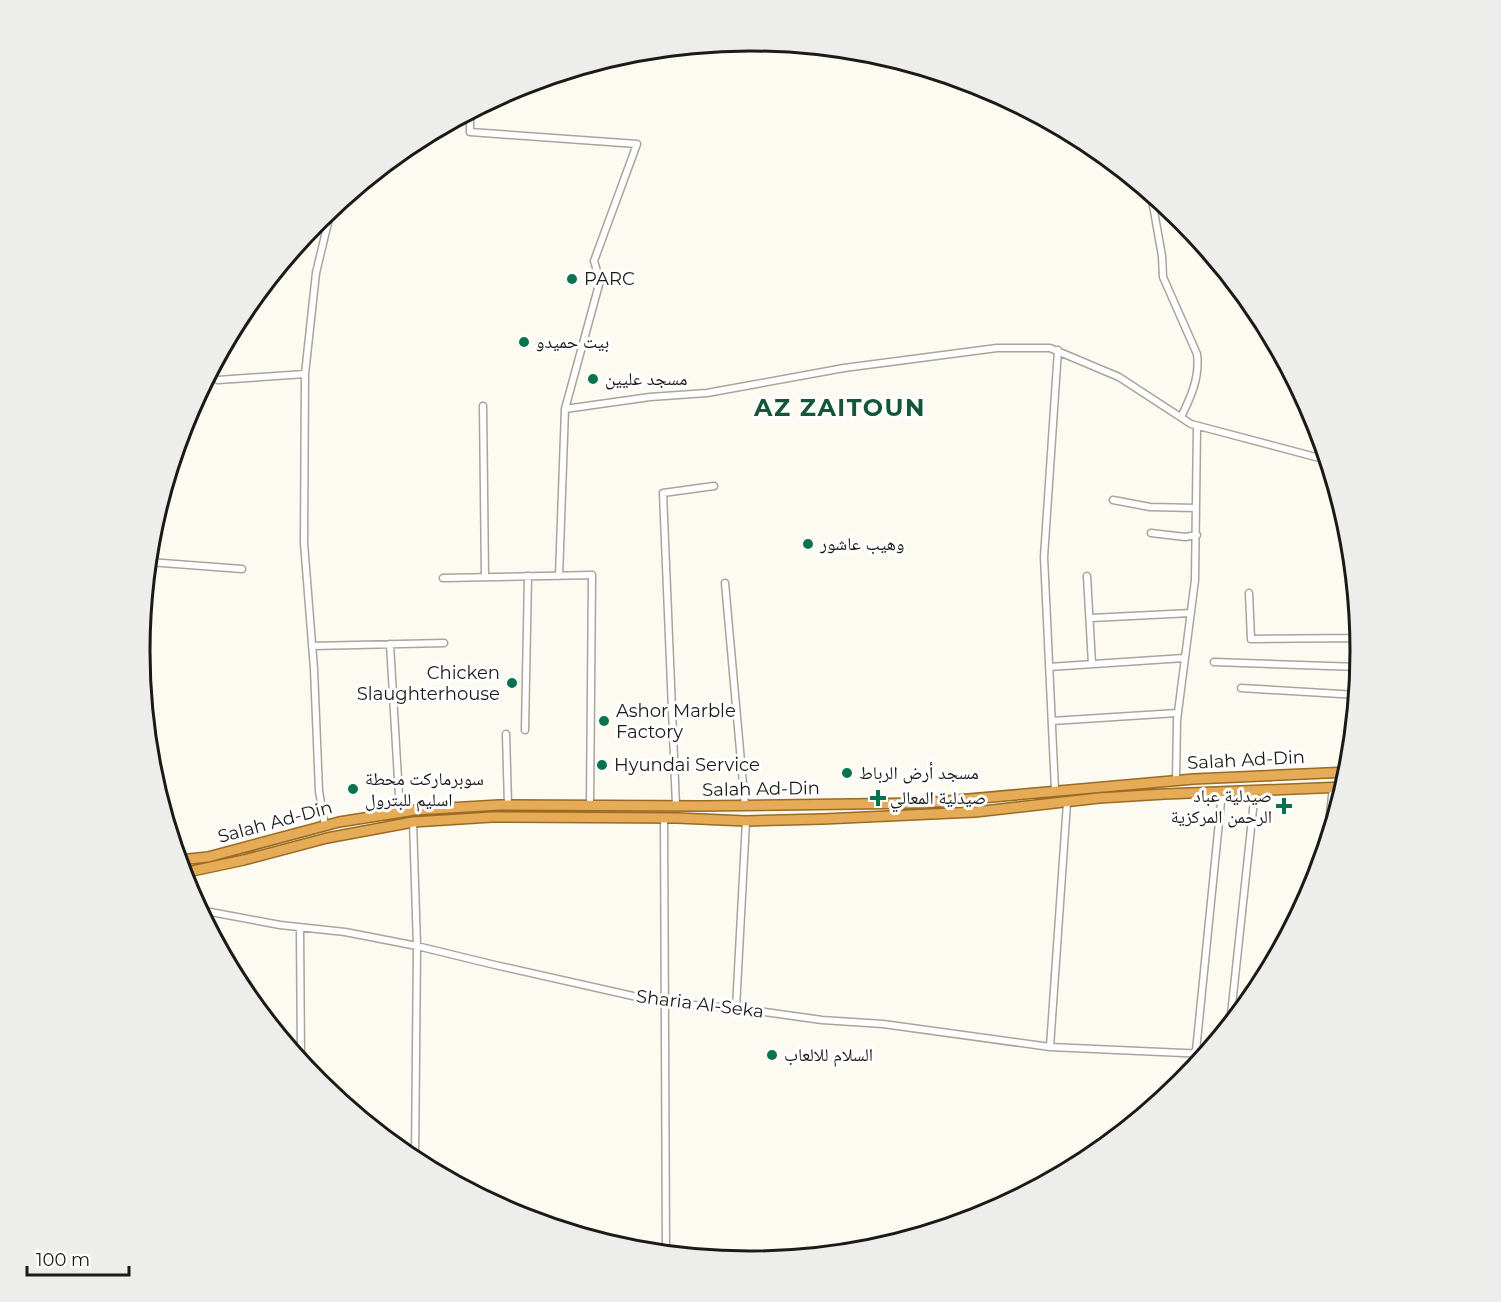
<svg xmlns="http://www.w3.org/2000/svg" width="1501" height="1302" font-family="Montserrat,'Noto Naskh Arabic',sans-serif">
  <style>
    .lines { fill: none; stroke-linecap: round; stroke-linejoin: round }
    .minor-casing { stroke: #a7a59c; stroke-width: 9 }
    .trunk-casing { stroke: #9a6b24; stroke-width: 12 }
    .minor { stroke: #fff; stroke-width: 6 }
    .trunk { stroke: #e6ab56; stroke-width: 9 }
    .poi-dot { fill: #08734c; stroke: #fff; stroke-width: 2 }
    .labels { text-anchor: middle; stroke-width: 6; stroke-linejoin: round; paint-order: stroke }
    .poi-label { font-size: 18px; fill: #1b1a17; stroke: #fff; text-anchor: start }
    .street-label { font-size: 18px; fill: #1b1a17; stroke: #fff }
    .district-label { font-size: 24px; font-weight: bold; letter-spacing: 1.5px; fill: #15563a; stroke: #fff }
    .rim { fill: none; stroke: #1b1a17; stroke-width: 3 }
  </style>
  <rect width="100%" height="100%" fill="#fcfaf1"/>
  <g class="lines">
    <defs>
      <path id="minor" d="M 470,112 L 470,132 L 637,144 L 594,261 L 600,281 L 565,409 L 559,576
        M 1151,194 L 1162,256 L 1163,277 L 1197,354 C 1200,377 1191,397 1181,417
        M 305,374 L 316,273 L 331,210
        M 218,380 L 305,374 L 304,543 L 314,669 L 319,791 L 325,826
        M 483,406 L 485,577
        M 565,409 L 650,397 L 707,393 L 844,368 L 997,348 L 1050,348 L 1119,377 L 1191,424 L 1327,460
        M 1113,500 L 1150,507 L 1196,508
        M 1151,533 L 1185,537 L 1197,535
        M 149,562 L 242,569
        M 1087,576 L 1092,664
        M 443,578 L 592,575 L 590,805
        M 725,583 L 745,806
        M 1249,593 L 1251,639 L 1360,638
        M 1091,618 L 1191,613
        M 1360,636 L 1360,664
        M 390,644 L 400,813
        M 312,646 L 444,643
        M 1214,662 L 1359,667
        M 1049,667 L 1184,658
        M 1241,688 L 1357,695
        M 1052,721 L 1177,713
        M 525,730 L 528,576
        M 506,734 L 508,805
        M 1176,780 L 1177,720 L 1195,580 L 1197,426
        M 1055,790 L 1044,557 L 1058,350
        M 676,806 L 663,493 L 714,486
        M 664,818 L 666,1253
        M 413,822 L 417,946 L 415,1161
        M 1326,846 L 1333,788
        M 200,910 L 280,925 L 345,932 L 417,946 L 495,965 L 664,1003 L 736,1008 L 822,1020 L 883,1024 L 1050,1047 L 1206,1054
        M 300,928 L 301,1061
        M 736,1008 L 746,821
        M 1230,1024 L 1255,791
        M 1050,1047 L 1067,803
        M 1193,1053 L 1196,1051 L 1222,792"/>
      <path id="trunk" d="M 179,860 L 208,857 L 339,822 L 415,810 L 499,805 L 700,806 L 924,803 L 1194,779 L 1349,772
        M 183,873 L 244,860 L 327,838 L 413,822 L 492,817 L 677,818 L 746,821 L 823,819 L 975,812 L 1099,798 L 1165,794 L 1344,787"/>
    </defs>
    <use href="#minor" class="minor-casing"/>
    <use href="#trunk" class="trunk-casing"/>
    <use href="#minor" class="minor"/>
    <use href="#trunk" class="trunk"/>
  </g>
  <g class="poi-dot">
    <circle cx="572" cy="279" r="6"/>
    <circle cx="524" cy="342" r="6"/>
    <circle cx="593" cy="379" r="6"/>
    <circle cx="808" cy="544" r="6"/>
    <circle cx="512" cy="683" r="6"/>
    <circle cx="604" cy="721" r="6"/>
    <circle cx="602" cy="765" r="6"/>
    <circle cx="847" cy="773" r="6"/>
    <circle cx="353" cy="789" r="6"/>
    <path d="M875 789h6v6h6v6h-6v6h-6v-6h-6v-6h6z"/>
    <path d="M1281 797h6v6h6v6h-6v6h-6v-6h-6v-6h6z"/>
    <circle cx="772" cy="1055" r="6"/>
  </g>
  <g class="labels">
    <g class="poi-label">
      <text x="584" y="285">PARC</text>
      <text x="536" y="348">بيت حميدو</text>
      <text x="605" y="385">مسجد عليين</text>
      <text x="820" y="550">وهيب عاشور</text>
      <text x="500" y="679" text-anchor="end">Chicken<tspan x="500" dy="21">Slaughterhouse</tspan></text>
      <text x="616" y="717">Ashor Marble<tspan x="616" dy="21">Factory</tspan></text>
      <text x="614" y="771">Hyundai Service</text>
      <text x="859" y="779">مسجد أرض الرباط</text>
      <text x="365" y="785">سوبرماركت محطة<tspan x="365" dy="21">اسليم للبترول</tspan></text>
      <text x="1272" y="802" text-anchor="end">صيدلية عباد<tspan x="1272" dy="21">الرحمن المركزية</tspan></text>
      <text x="890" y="804">صيدلية المعالي</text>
      <text x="784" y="1061">السلام للالعاب</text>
    </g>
    <g class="street-label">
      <text transform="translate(1246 760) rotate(-3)" y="6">Salah Ad-Din</text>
      <text transform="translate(761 789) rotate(-1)" y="6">Salah Ad-Din</text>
      <text transform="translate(275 822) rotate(-15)" y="6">Salah Ad-Din</text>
      <text transform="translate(700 1004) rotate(7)" y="6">Sharia Al-Seka</text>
    </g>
    <g class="district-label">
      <text x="840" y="416">AZ ZAITOUN</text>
    </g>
  </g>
  <path d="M0 0H1501V1302H0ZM150 651a600 600 0 1 1 1200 0a600 600 0 1 1-1200 0Z" fill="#ededec" fill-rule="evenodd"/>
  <path class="rim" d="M150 651a600 600 0 1 1 1200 0a600 600 0 1 1-1200 0Z"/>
  <path d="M27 1266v9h102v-9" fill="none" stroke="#1b1a17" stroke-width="3"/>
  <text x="36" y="1266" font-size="18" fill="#1b1a17" stroke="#ffffff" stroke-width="4.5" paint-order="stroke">100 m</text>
</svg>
